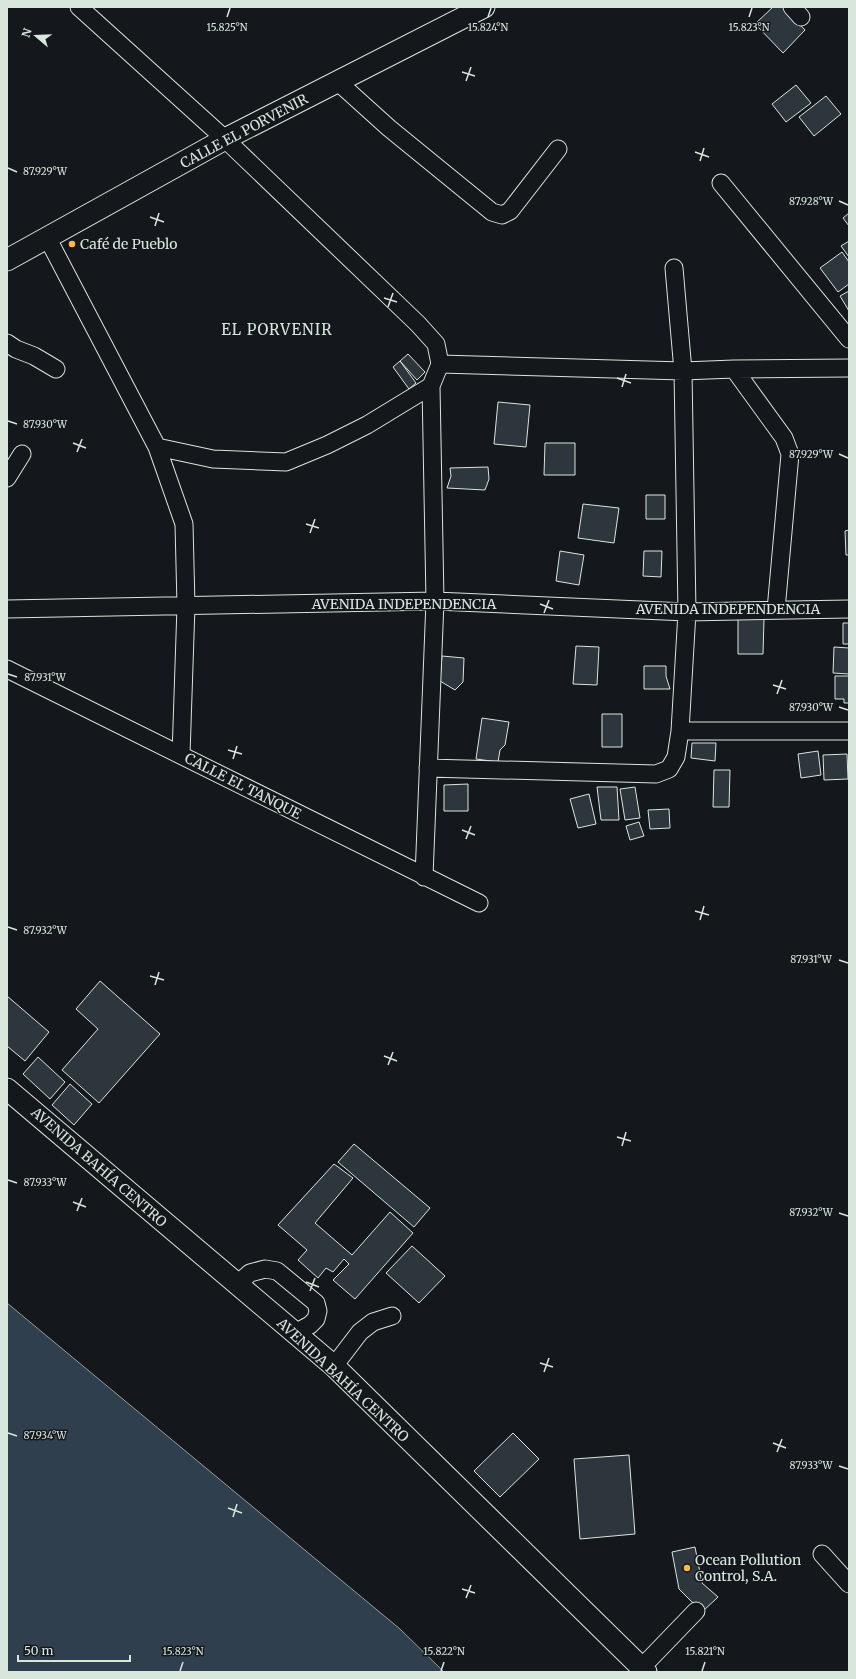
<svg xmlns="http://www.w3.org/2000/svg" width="856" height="1679" font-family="Merriweather,serif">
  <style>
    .water { fill: #2f3f4d; stroke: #939e99 }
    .building { fill: #2c363c; stroke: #d8e6dc }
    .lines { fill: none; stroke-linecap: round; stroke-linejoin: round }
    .minor-casing { stroke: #d8e6dc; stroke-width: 19 }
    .major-casing { stroke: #d8e6dc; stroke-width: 23 }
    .minor { stroke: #14181c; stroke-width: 17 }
    .major { stroke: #14181c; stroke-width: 21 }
    .ticks { fill: none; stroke: #d8e6dc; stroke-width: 1.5 }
    .poi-dot { fill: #ffb74d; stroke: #14181c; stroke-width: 1.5 }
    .labels { text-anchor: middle; stroke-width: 3; stroke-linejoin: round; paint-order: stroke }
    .street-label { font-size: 14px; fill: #d8e6dc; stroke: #14181c }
    .poi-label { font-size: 14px; fill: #d8e6dc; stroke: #14181c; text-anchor: start }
    .neighbourhood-label { font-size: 15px; letter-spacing: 1px; fill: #d8e6dc; stroke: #14181c }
    .ticks-label { font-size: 10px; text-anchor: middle; fill: #d8e6dc; stroke: #14181c; stroke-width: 3; stroke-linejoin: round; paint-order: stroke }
  </style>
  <rect width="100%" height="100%" fill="#14181c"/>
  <path class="water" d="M 7,1303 L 400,1629 L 444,1672 L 7,1672 Z"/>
  <path class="building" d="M 773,7 L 783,7 L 805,30 L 783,53 L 755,24 Z
    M 796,85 L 811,103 L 786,122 L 772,104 Z
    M 826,96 L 841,114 L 814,136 L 799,117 Z
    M 849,213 L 849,226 L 843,218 Z
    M 849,241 L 849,257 L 841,246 Z
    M 842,252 L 849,262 L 849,284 L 838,292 L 820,268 Z
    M 849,291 L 849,311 L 840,296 Z
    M 408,354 L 425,372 L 417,380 L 400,361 Z
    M 400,361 L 416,383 L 409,389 L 393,367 Z
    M 498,402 L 530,405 L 526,447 L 494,444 Z
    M 545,443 L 575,443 L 575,475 L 544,475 Z
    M 488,467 L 489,479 L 485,490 L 447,488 L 451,476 L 450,468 Z
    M 646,495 L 665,495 L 665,519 L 646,519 Z
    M 583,504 L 619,508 L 614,543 L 578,538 Z
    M 849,530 L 849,555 L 846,555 L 845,531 Z
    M 560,551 L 584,555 L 579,585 L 556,581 Z
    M 644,551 L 662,551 L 661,577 L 643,576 Z
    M 738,618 L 764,619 L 763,654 L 738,654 Z
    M 843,623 L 849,623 L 849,644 L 843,644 Z
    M 576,646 L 599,647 L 597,685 L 573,684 Z
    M 834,647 L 849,648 L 849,674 L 833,673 Z
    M 442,656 L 464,658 L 463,682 L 455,690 L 440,681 Z
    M 644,666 L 666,666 L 666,676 L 670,689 L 644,689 Z
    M 835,676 L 849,676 L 849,703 L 844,703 L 844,699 L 835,699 Z
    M 602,714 L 622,714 L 622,747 L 602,747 Z
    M 482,718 L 509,722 L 505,745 L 500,750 L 498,762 L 476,759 Z
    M 692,743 L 716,743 L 715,761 L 691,758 Z
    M 818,751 L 821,775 L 801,778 L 798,754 Z
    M 847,754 L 848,779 L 824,780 L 823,755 Z
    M 714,770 L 730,770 L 729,807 L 713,807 Z
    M 468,784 L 468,811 L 444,811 L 444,785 Z
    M 597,787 L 617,787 L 619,820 L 601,820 Z
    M 635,787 L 640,818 L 625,820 L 620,789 Z
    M 589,794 L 596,824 L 578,828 L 570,799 Z
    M 669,809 L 670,828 L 650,829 L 648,810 Z
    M 639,822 L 644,836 L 630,840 L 626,826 Z
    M 100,981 L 160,1034 L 99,1103 L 62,1070 L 98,1029 L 76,1009 Z
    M 7,996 L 49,1032 L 25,1061 L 7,1046 Z
    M 38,1057 L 65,1082 L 50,1099 L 23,1074 Z
    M 70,1084 L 92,1104 L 74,1125 L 52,1105 Z
    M 354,1144 L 430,1208 L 414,1227 L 338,1162 Z
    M 334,1164 L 353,1178 L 315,1223 L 352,1255 L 390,1212 L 413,1233 L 355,1299 L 333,1280 L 349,1264 L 344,1259 L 333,1272 L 326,1268 L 318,1278 L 298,1260 L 307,1250 L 278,1225 Z
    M 412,1246 L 445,1276 L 419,1303 L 386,1273 Z
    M 513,1433 L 539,1459 L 500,1497 L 474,1471 Z
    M 629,1455 L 635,1534 L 580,1539 L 574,1459 Z
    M 695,1547 L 702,1583 L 718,1597 L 702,1612 L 679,1589 L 672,1552 Z"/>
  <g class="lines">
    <defs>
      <path id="minor" d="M 79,7 L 225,139 L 418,324 L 436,344 L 440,364 L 431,386 L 435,601 L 424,877
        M 792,7 L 801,17
        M 338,82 L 389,128 L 492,212 L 502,215 L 510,211 L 558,149
        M 721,183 L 849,339
        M 48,239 L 157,447 L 184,524 L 186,606 L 181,755
        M 7,343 L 16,349 L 34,356 L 56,369
        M 440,364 L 683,371 L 734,369 L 849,368
        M 734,369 L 784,438 L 790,454 L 776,610
        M 157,447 L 213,459 L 286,462 L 327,445 L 367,425 L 431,386
        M 7,478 L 22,454
        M 7,609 L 435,601 L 687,612 L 849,609
        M 7,669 L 479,903
        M 680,731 L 849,731
        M 428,768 L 656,774 L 669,769 L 676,757 L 680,731 L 687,612 L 683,371 L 674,268
        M 236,1285 L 250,1273 L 265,1269 L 277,1271 L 316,1303 L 318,1311 L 316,1319 L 310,1325 L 295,1333
        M 334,1366 L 360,1332 L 373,1322 L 392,1316
        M 822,1554 L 849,1584
        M 642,1667 L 696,1611"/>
      <path id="major" d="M 7,260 L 225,139 L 484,7
        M 7,1089 L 334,1366 L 646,1672"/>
    </defs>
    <use href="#minor" class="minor-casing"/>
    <use href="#major" class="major-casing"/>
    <use href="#minor" class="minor"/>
    <use href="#major" class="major"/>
  </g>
  <path class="ticks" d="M 227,17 L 230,8M 488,17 L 491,8M 749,17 L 752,8M 462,72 L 475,76M 466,81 L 471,67M 695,152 L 709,157M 700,161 L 704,148M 8,168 L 17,172M 839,201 L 848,205M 150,217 L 164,222M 155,226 L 159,213M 384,298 L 397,302M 388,307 L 393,293M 617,378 L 631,383M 622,387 L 626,374M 8,421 L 17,424M 73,443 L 86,448M 77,452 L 82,439M 839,454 L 848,458M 306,524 L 319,528M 310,533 L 315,519M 540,604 L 553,609M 544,613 L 549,600M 8,674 L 17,677M 773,685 L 786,689M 777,694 L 782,680M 839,707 L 848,710M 228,750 L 242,754M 233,759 L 237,746M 462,830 L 475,835M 466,839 L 471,826M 695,911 L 709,915M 700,920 L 704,906M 8,927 L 17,930M 839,960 L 848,963M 150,976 L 164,980M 155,985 L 159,972M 384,1056 L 397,1061M 388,1065 L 393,1052M 617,1137 L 631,1141M 622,1146 L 626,1132M 8,1180 L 17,1183M 73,1202 L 86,1207M 77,1211 L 82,1198M 839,1213 L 848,1216M 306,1282 L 319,1287M 310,1291 L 315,1278M 540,1363 L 553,1367M 544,1372 L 549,1358M 8,1433 L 17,1436M 773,1443 L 786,1448M 777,1452 L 782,1439M 839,1466 L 848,1469M 228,1508 L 242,1513M 233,1517 L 237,1504M 462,1589 L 475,1593M 466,1598 L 471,1585M 180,1671 L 183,1662M 441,1671 L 444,1662M 702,1671 L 705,1662"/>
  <g class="poi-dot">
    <circle cx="72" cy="244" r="4"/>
    <circle cx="687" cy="1568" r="4"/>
  </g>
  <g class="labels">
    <g class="street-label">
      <text transform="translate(244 131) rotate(-28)" y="5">CALLE EL PORVENIR</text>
      <text x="404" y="609">AVENIDA INDEPENDENCIA</text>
      <text x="728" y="614">AVENIDA INDEPENDENCIA</text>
      <text transform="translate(243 786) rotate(27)" y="5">CALLE EL TANQUE</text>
      <text transform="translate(99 1167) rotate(41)" y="5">AVENIDA BAHÍA CENTRO</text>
      <text transform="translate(343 1380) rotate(43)" y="5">AVENIDA BAHÍA CENTRO</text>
    </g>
    <g class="poi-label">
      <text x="80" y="249">Café de Pueblo</text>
      <text x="695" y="1565">Ocean Pollution<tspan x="695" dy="16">Control, S.A.</tspan></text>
    </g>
    <g class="neighbourhood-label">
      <text x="277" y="335">EL PORVENIR</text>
    </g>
  </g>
  <g class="ticks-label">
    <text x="227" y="31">15.825°N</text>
    <text x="488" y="31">15.824°N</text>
    <text x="749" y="31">15.823°N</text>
    <text x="45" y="175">87.929°W</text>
    <text x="811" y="205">87.928°W</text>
    <text x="45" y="428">87.930°W</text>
    <text x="811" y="458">87.929°W</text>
    <text x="45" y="681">87.931°W</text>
    <text x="811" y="711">87.930°W</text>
    <text x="45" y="934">87.932°W</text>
    <text x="811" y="963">87.931°W</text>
    <text x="45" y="1186">87.933°W</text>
    <text x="811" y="1216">87.932°W</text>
    <text x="45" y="1439">87.934°W</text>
    <text x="811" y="1469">87.933°W</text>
    <text x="183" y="1655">15.823°N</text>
    <text x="444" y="1655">15.822°N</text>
    <text x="705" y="1655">15.821°N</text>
  </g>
  <rect width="856" height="1679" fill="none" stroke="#d8e6dc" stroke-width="16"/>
  <g transform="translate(36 36) rotate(289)" stroke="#14181c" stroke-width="3" paint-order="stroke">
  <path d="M0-3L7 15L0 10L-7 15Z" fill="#d8e6dc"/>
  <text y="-6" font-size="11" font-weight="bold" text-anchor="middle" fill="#d8e6dc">N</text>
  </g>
  <path d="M18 1655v6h112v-6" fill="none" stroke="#d8e6dc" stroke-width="2"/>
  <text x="24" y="1655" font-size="12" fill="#d8e6dc" stroke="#14181c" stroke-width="3" paint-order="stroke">50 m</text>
</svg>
